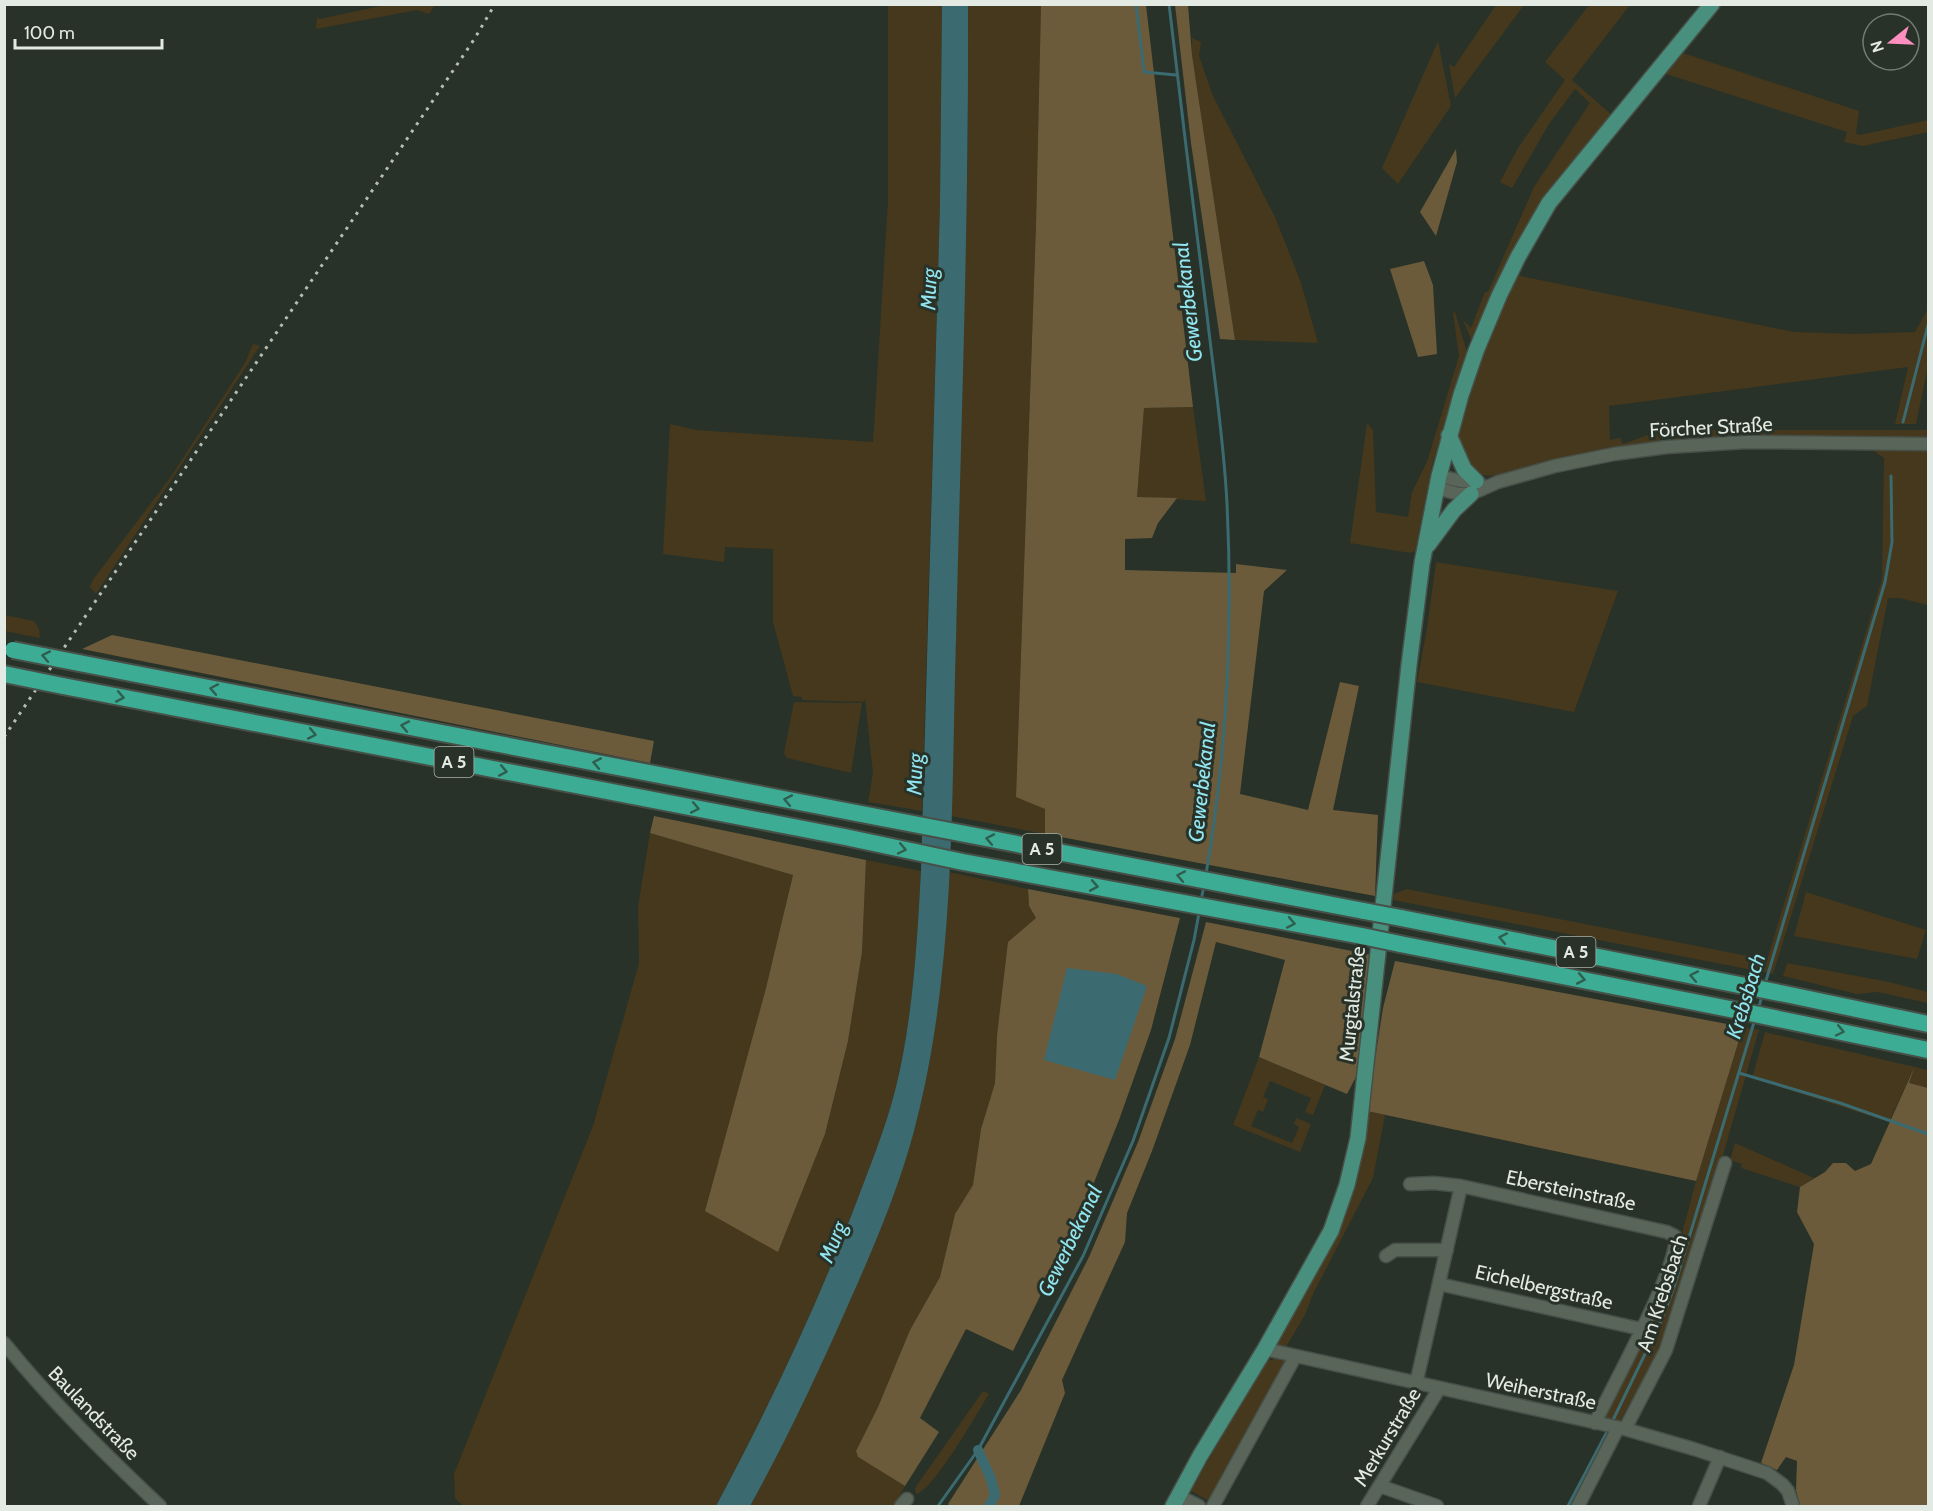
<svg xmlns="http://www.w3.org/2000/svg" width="1933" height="1511" font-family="Cabin,sans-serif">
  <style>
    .green { fill: #45381c }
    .forest { fill: #6b5b3a }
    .water { fill: #3b6b71 }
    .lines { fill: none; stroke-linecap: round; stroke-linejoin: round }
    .stream { stroke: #3b6b71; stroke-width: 3 }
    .canal { stroke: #3b6b71; stroke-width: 10 }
    .minor-casing { stroke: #475048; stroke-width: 15 }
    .major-casing { stroke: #475048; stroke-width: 18 }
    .highway-casing { stroke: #475048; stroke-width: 20 }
    .minor { stroke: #5a655a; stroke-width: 12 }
    .major { stroke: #48907d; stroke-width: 15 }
    .highway { stroke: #3cac94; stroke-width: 16 }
    .rail { stroke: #b5bdb5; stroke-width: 3; stroke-dasharray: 3 6; stroke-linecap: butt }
    .highway-bridge-casing { stroke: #475048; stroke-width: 20; stroke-linecap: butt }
    .highway-bridge { stroke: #3cac94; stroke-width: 16 }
    .oneway { stroke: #2f5d4e }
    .labels { text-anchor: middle; stroke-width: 6; stroke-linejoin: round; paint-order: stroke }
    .shield { fill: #283228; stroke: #abb3ab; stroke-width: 1.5 }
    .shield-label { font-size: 18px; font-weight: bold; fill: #e3eae3 }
    .street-label { font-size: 20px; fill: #e3eae3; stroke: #283228 }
    .water-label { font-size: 21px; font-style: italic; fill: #91e5f0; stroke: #283228 }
  </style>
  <rect width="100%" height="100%" fill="#283228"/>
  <path class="green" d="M 390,4 L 435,5 L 429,14 L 417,10 L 316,29 L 317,17 L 320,19 Z
    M 888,5 L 942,5 L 940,204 L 922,811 L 868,802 L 873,773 L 865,699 L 864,702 L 802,700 L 802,697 L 793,696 L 773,622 L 773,549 L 725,547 L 724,562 L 663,554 L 670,424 L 696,430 L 873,442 L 888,201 Z
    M 968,5 L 1041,5 L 1036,225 L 1016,796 L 1045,809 L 1045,834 L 951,816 L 968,140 Z
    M 1496,5 L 1524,5 L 1455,98 L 1449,64 L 1454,67 Z
    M 1589,5 L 1630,5 L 1572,80 L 1613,116 L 1529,223 L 1491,295 L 1473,339 L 1471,339 L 1463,320 L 1471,328 L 1485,292 L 1488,292 L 1534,187 L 1590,103 L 1575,89 L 1549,124 L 1512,188 L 1500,182 L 1518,148 L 1565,80 L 1545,62 Z
    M 1192,38 L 1201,42 L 1199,56 L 1213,96 L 1275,217 L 1300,280 L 1318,343 L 1235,340 L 1192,55 Z
    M 1438,41 L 1451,106 L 1398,184 L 1382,168 Z
    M 1680,52 L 1859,111 L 1856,133 L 1860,135 L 1928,120 L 1928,132 L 1863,146 L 1844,142 L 1847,132 L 1663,73 Z
    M 1516,275 L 1794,332 L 1854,334 L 1915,332 L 1928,309 L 1928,366 L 1916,424 L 1895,424 L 1908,367 L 1609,406 L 1610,440 L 1620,438 L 1623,444 L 1659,431 L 1662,436 L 1658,443 L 1509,473 L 1488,476 L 1476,473 L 1465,463 L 1457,440 L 1493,319 Z
    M 1455,312 L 1467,352 L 1432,465 L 1415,551 L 1410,553 L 1350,543 L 1367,423 L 1373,430 L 1376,512 L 1408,517 L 1412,492 L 1427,462 L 1459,356 L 1453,313 Z
    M 253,344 L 260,346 L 96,594 L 90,587 L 92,581 L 170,478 L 245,363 Z
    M 1193,407 L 1206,501 L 1137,497 L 1144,408 Z
    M 1676,430 L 1928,430 L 1928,439 L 1676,441 L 1673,437 Z
    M 1876,449 L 1928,449 L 1928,605 L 1900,598 L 1888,598 L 1867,706 L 1853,716 L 1773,974 L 1393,900 L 1394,894 L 1407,889 L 1758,958 L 1768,957 L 1882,579 L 1884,458 L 1875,452 Z
    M 1436,562 L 1618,591 L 1574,712 L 1417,682 L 1427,628 Z
    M 4,615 L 34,621 L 39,629 L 40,638 L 5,631 Z
    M 794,702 L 862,703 L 851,773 L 787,758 L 784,753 Z
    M 650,833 L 793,875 L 765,992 L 778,1252 L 825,1134 L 848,1041 L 862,952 L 866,860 L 921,871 C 917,944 913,1019 895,1091 C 885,1130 869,1168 855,1206 C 815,1310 768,1409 716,1506 L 463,1506 L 455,1498 L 454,1474 L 593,1126 L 639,963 L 638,907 Z
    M 949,872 L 1028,889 L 1029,906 L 1036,918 L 997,1036 L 995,1083 L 981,1129 L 973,1185 L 955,1214 L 940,1277 L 910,1330 L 878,1407 L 856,1451 L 858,1457 L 905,1486 L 894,1506 L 750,1506 C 780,1452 805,1396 831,1339 C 862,1272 894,1204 913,1133 C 937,1048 943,960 949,872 Z
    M 1806,892 L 1926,930 L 1917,959 L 1794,936 Z
    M 1787,963 L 1889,982 L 1928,992 L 1928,1003 L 1878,992 L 1857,994 L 1783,976 Z
    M 1743,1027 L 1759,1030 L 1721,1162 L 1669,1323 L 1652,1364 L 1620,1421 L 1605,1417 L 1669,1282 L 1696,1181 Z
    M 1765,1032 L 1928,1070 L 1928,1088 L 1909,1084 L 1911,1074 L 1889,1122 L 1752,1078 Z
    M 1259,1057 L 1325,1085 L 1313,1115 L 1305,1112 L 1311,1098 L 1270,1081 L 1263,1097 L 1268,1099 L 1263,1112 L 1258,1110 L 1251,1126 L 1292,1143 L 1299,1127 L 1294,1124 L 1296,1118 L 1311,1124 L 1300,1152 L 1233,1125 Z
    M 1367,1111 L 1385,1115 L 1373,1178 L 1313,1294 L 1305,1315 L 1286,1347 L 1284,1349 L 1276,1345 L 1276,1342 L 1304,1289 Z
    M 1735,1143 L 1814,1178 L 1800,1187 L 1741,1168 L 1742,1164 L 1730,1160 Z
    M 1276,1358 L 1283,1359 L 1285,1363 L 1209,1501 L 1191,1491 L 1263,1363 Z
    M 983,1391 L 989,1394 C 977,1413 934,1490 916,1494 L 915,1488 Z"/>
  <path class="forest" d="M 1041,5 L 1146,5 L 1193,407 L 1144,408 L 1137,497 L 1177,498 L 1158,523 L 1152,538 L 1125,539 L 1125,570 L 1236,573 L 1236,564 L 1287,570 L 1264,591 L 1240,794 L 1308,810 L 1340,682 L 1359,686 L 1333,810 L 1378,815 L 1375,896 L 1045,834 L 1045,809 L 1016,797 L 1036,225 Z
    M 1175,5 L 1188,5 L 1192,55 L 1235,340 L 1220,339 L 1191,143 Z
    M 1456,149 L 1457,162 L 1436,236 L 1420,212 Z
    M 1424,261 L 1433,285 L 1437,354 L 1418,357 L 1390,269 Z
    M 112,635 L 654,741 L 650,763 L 82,649 Z
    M 654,816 L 866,860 L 862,952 L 848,1041 L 825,1134 L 778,1252 L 705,1211 L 765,992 L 793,875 L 650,833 Z
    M 1028,889 L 1180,918 L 1151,1030 L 1119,1120 L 1085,1205 L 1013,1351 L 966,1329 L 920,1418 L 939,1432 L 905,1486 L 858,1457 L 856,1451 L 878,1407 L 910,1330 L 940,1277 L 955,1214 L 973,1185 L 981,1129 L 995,1083 L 997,1036 L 1008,942 L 1036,918 L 1029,906 Z
    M 1206,922 L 1372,955 L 1357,1075 L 1347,1094 L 1259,1057 L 1285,960 L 1216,942 L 1190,1045 L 1152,1151 L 1127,1213 L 1125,1242 L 1062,1380 L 1065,1393 L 1019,1506 L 950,1506 L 948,1504 L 1021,1390 L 1089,1257 L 1138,1142 L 1175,1039 Z
    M 1395,961 L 1743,1027 L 1696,1181 L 1367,1111 L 1383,1008 Z
    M 1914,1068 L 1909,1083 L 1928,1088 L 1928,1506 L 1800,1506 L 1796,1490 L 1797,1461 L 1786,1457 L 1777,1470 L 1761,1463 L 1794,1365 L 1814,1244 L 1797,1212 L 1800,1187 L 1825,1172 L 1833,1163 L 1846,1163 L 1855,1171 L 1871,1164 Z"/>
  <path class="water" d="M 942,5 L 968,5 C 969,216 961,428 956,639 C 951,802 956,973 914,1131 C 898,1191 873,1249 848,1305 C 818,1373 786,1441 750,1506 L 716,1506 C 768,1409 815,1310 855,1206 C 869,1168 885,1130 895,1091 C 913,1019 917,944 921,870 L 940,204 Z
    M 1067,968 L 1117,974 L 1147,986 L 1115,1080 L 1044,1060 Z"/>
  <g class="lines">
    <path class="stream" d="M 1136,4 L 1144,72 L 1176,75
      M 1169,4 C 1181,108 1194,211 1207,315 C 1214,377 1224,441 1227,504 C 1233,627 1227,752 1206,874
      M 1903,422 L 1928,325
      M 1201,900 L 1204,886
      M 1765,984 L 1885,582 L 1892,542 L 1891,476
      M 1758,1010 L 1762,996
      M 1739,1073 L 1840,1103 L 1928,1134
      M 1612,1422 L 1663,1317 L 1675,1284 L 1755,1019
      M 938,1506 L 978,1450 L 1083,1256 L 1133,1141 L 1169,1038 L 1194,940 L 1199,913
      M 1568,1506 L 1609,1428"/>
    <path class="canal" d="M 978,1450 L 991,1479 L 995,1495 L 989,1506"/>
    <defs>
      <path id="minor" d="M 1439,476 L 1461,481 L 1479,482
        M 1436,488 L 1459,494 L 1471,494 L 1498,482 L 1555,466 L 1614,454 L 1667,447 L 1747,442 L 1928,444
        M 1410,1184 L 1434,1183 L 1461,1186 L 1667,1232 L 1675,1236 C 1681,1263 1610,1391 1595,1423
        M 1386,1256 L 1395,1250 L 1447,1250
        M 1439,1284 L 1641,1329
        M 4,1343 C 52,1402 105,1454 160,1506
        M 1265,1349 L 1625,1429 L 1694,1449 L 1767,1473 L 1782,1484 L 1788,1491 L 1793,1506
        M 1416,1384 L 1461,1186
        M 1625,1429 L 1666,1350 L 1725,1163
        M 1380,1486 L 1437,1506
        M 1179,1496 L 1199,1506
        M 901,1506 L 907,1499
        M 1213,1506 L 1295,1357
        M 1367,1506 L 1439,1389
        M 1578,1506 L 1618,1428
        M 1699,1506 L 1720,1457"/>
      <path id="major" d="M 1449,435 L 1464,469 L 1476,481
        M 1428,545 L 1454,510 L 1471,494
        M 1173,1506 L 1200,1456 L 1265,1349 L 1331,1231 L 1347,1185 L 1358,1138 L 1409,665 L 1422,563 L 1439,476 L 1461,395 L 1476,351 L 1499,296 L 1518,257 L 1549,203 L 1712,4"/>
      <path id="highway" d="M 79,663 L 1364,911
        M 63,686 L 845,837 L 963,862 L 1362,936
        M 1401,918 L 1790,995 L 1928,1024
        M 1400,944 L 1745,1012 L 1928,1050"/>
    </defs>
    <use href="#minor" class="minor-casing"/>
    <use href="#major" class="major-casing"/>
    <use href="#highway" class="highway-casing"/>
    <use href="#minor" class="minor"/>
    <use href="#major" class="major"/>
    <use href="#highway" class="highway"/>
    <path class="rail" d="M 4,737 L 475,38 L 495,4"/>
    <defs>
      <path id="highway-bridge" d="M 13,650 L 79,663
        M 4,674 L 63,686
        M 1364,911 L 1401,918
        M 1362,936 L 1400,944"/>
    </defs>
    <use href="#highway-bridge" class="highway-bridge-casing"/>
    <use href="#highway-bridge" class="highway-bridge"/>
  </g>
  <defs><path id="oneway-chevron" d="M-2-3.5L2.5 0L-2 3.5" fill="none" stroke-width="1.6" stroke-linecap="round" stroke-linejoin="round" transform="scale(1.5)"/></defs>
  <g class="oneway">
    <use href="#oneway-chevron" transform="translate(46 656) rotate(-169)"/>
    <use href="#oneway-chevron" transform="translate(214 689) rotate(-169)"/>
    <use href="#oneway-chevron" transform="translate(120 697) rotate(11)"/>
    <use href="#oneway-chevron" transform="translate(405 726) rotate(-169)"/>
    <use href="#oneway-chevron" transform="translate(312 734) rotate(11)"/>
    <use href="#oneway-chevron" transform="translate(597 763) rotate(-169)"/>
    <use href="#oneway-chevron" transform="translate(503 771) rotate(11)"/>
    <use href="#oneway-chevron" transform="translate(788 800) rotate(-169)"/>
    <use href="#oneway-chevron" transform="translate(695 808) rotate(11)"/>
    <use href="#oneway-chevron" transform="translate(990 839) rotate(-169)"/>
    <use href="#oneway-chevron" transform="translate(902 849) rotate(12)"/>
    <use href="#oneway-chevron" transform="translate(1181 876) rotate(-169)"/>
    <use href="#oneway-chevron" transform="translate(1094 886) rotate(10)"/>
    <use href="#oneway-chevron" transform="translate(1291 923) rotate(11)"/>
    <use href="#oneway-chevron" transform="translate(1503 938) rotate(-169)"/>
    <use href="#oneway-chevron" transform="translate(1694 976) rotate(-169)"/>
    <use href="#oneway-chevron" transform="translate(1581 979) rotate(11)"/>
    <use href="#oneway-chevron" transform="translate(1840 1031) rotate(12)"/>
  </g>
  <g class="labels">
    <g class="shield">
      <rect x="434.5" y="747" width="39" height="30" rx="4.5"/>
      <rect x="1022.5" y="834" width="39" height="30" rx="4.5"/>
      <rect x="1556.5" y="937" width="39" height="30" rx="4.5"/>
    </g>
    <g class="shield-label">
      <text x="454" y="768">A 5</text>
      <text x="1042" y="855">A 5</text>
      <text x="1576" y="958">A 5</text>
    </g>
    <g class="street-label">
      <text transform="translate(1711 427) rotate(-3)" y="7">Förcher Straße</text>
      <text transform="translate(1352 1004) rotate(-84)" y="7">Murgtalstraße</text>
      <text transform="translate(1571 1190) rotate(12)" y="7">Ebersteinstraße</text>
      <text transform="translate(1544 1287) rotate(13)" y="7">Eichelbergstraße</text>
      <text transform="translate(1662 1293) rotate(-72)" y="7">Am Krebsbach</text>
      <text transform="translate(1541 1391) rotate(12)" y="7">Weiherstraße</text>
      <text transform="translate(94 1413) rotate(46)" y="7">Baulandstraße</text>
      <text transform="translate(1387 1437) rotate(-59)" y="7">Merkurstraße</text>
    </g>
    <g class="water-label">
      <text transform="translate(929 289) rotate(-88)" y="7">Murg</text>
      <text transform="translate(1188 302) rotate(-97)" y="7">Gewerbekanal</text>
      <text transform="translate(915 774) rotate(-88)" y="7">Murg</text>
      <text transform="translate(1202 782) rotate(-84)" y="7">Gewerbekanal</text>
      <text transform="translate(1746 996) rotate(-73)" y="7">Krebsbach</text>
      <text transform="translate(1070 1241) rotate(-64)" y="7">Gewerbekanal</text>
      <text transform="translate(833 1242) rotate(-68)" y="7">Murg</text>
    </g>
  </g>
  <rect width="1933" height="1511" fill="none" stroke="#e3eae3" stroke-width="12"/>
  <g transform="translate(1891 42) rotate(252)"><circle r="28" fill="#283228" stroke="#737c73" stroke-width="1.5"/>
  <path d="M0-4.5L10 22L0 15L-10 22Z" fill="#fd8ec0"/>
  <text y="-9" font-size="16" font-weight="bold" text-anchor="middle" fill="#e3eae3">N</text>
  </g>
  <path d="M15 39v9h147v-9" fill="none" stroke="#e3eae3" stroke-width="3"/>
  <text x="24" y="39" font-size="18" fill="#e3eae3" stroke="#283228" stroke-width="4.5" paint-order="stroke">100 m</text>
</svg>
